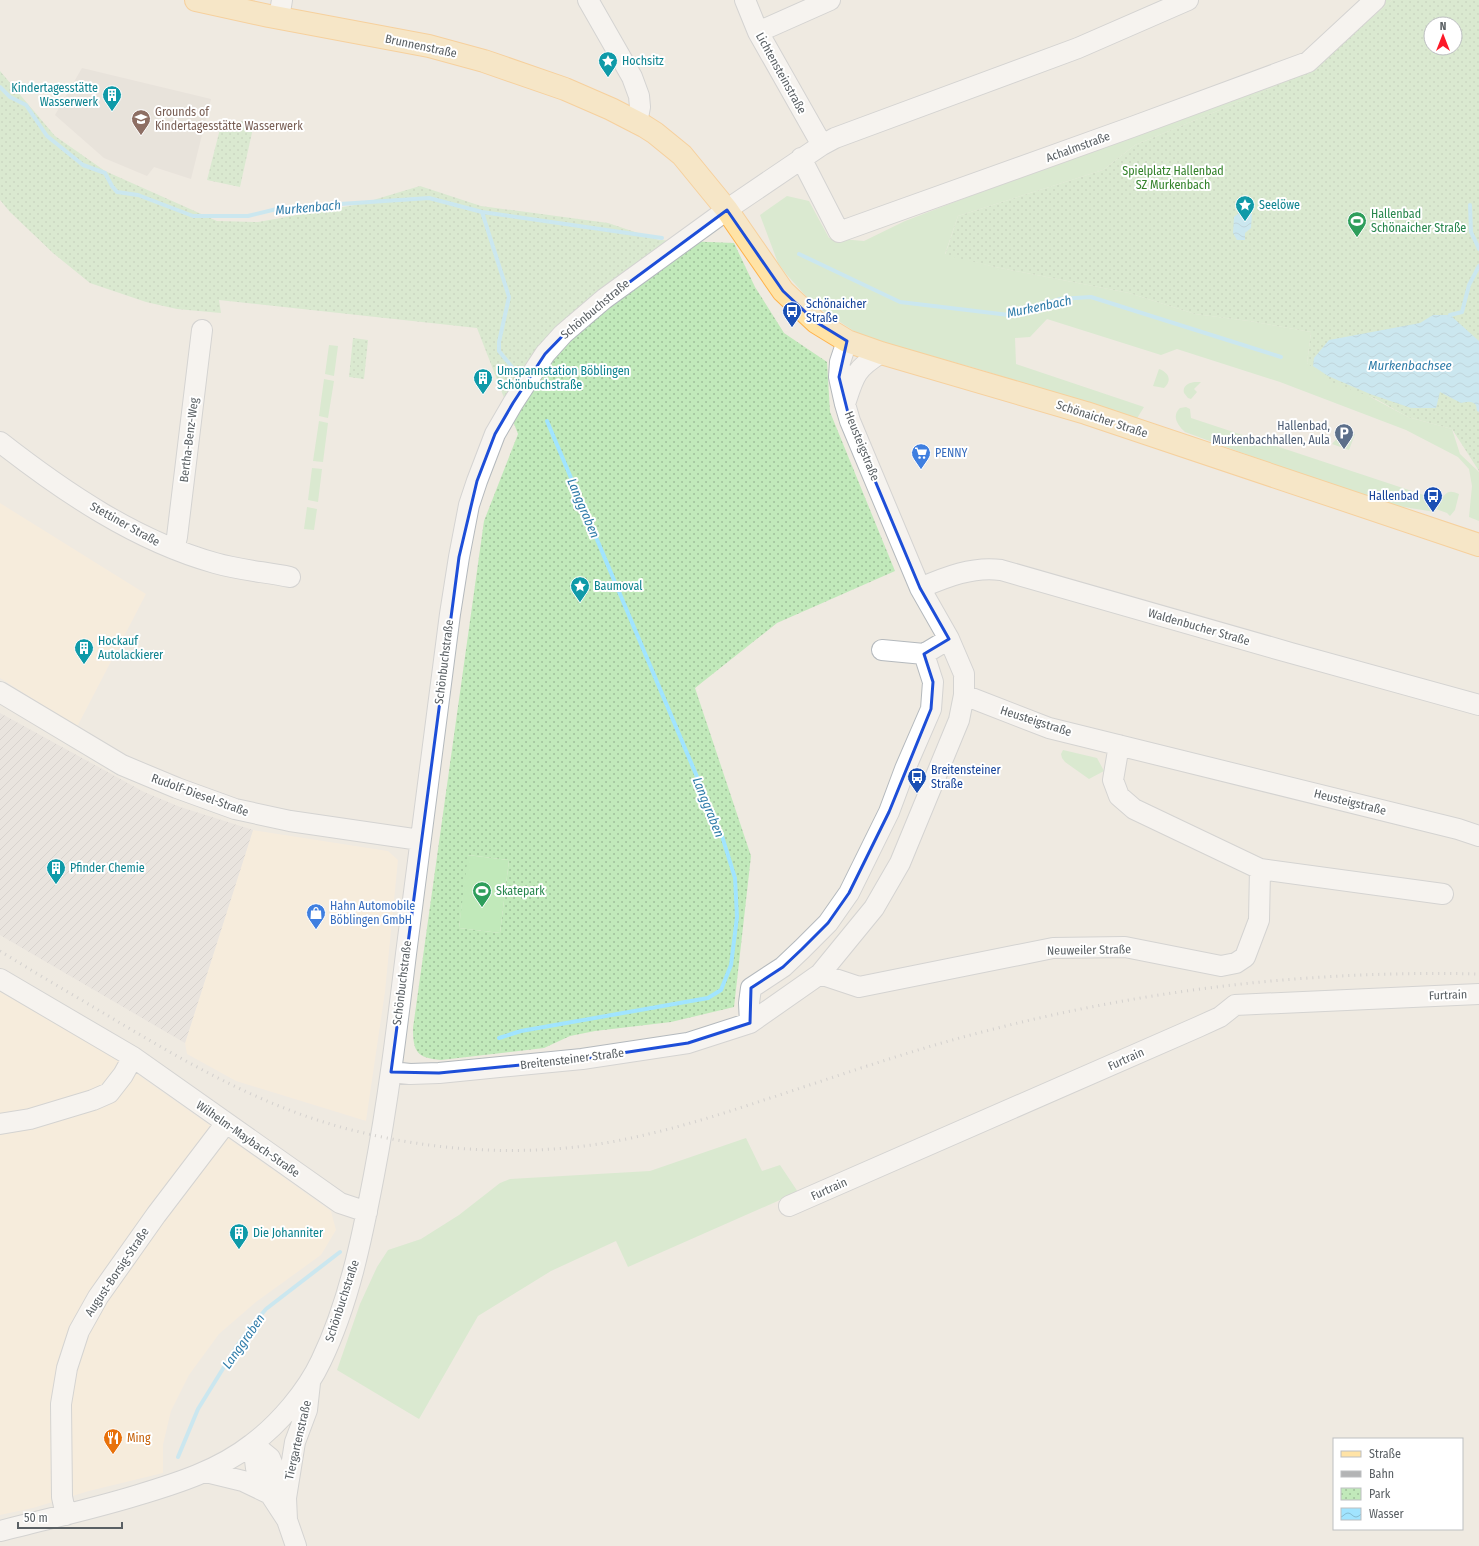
<svg xmlns="http://www.w3.org/2000/svg" width="1479" height="1546" font-family="'Fira Sans Condensed',sans-serif">
  <style>
    .commercial { fill: #ffefd6 }
    .industrial { fill: url(#industrial-furrows) }
    .education { fill: #e1dbd2 }
    .green { fill: #c1e9ba }
    .park { fill: url(#park-dots); fill-rule: evenodd }
    .water { fill: url(#water-waves) }
    .lines { fill: none; stroke-linecap: round; stroke-linejoin: round }
    .stream { stroke: #a1e4ff; stroke-width: 4 }
    .minor-casing { stroke: #b4b9bd; stroke-width: 22 }
    .major-casing { stroke: #ffb24a; stroke-width: 24 }
    .minor { stroke: #fff; stroke-width: 20 }
    .major { stroke: #ffe3a6; stroke-width: 22 }
    .rail { stroke: #b3b4b5; stroke-width: 3; stroke-dasharray: 1 5; stroke-linecap: butt }
    .marked { fill: none; stroke: #1d4ed8; stroke-width: 3; stroke-linejoin: round }
    .labels { text-anchor: middle; stroke-width: 4; stroke-linejoin: round; paint-order: stroke }
    .street-label { font-size: 12px; fill: #5a6064; stroke: #fff }
    .culture-label { font-size: 12px; fill: #0d838f; stroke: #fff; text-anchor: start }
    .education-label { font-size: 12px; fill: #785e54; stroke: #fff; text-anchor: start }
    .park-label { font-size: 12px; fill: #33822a; stroke: #fff }
    .leisure-label { font-size: 12px; fill: #27864d; stroke: #fff; text-anchor: start }
    .transit-label { font-size: 12px; fill: #164399; stroke: #fff; text-anchor: start }
    .service-label { font-size: 12px; fill: #4e5e75; stroke: #fff; text-anchor: end }
    .shop-label { font-size: 12px; fill: #366cbe; stroke: #fff; text-anchor: start }
    .food-label { font-size: 12px; fill: #c56008; stroke: #fff; text-anchor: start }
    .water-label { font-size: 13px; font-style: italic; fill: #2f7ca9; stroke: #fff }
  </style>
  <defs>
    <pattern id="industrial-furrows" width="10" height="10" patternUnits="userSpaceOnUse"><rect width="10" height="10" fill="#e2ddd9"/><path d="M-1 1l2-2M0 10L10 0M9 11l2-2" fill="none" stroke="#bab7b4"/></pattern>
    <pattern id="park-dots" width="8" height="8" patternUnits="userSpaceOnUse"><rect width="8" height="8" fill="#c1e9ba"/><path d="M2 2h.1M6 6h.1" fill="none" stroke="#a0c09b" stroke-width="1.8" stroke-linecap="round"/></pattern>
    <pattern id="water-waves" width="16" height="10" patternUnits="userSpaceOnUse"><rect width="16" height="10" fill="#a1e4ff"/><path d="M0 5q4-4 8 0t8 0" fill="none" stroke="#86bcd2"/></pattern>
  </defs>
  <rect width="100%" height="100%" fill="#efeae1"/>
  <path class="commercial" d="M 0,503 L 146,594 L 77,727 L 0,678 Z
    M 253,830 L 388,851 L 398,860 L 385,992 L 366,1121 L 236,1081 L 187,1054 L 185,1043 Z
    M 0,989 L 113,1057 L 331,1211 L 336,1230 L 321,1255 L 256,1302 L 219,1334 L 189,1375 L 171,1411 L 163,1445 L 163,1473 L 89,1491 L 33,1508 L 0,1515 Z"/>
  <path class="industrial" d="M 0,713 L 144,792 L 180,807 L 253,830 L 185,1043 L 0,935 Z"/>
  <path class="education" d="M 82,68 L 211,99 L 191,179 L 154,167 L 147,176 L 104,158 L 55,115 Z"/>
  <path class="green" d="M 1383,0 L 1392,0 L 1315,67 L 1256,95 L 1135,145 L 1103,170 L 958,216 L 945,254 L 995,267 L 1129,293 L 1195,314 L 1249,321 L 1311,332 L 1307,363 L 1408,417 L 1452,429 L 1460,454 L 1479,472 L 1479,521 L 1469,517 L 1472,486 L 1469,469 L 1458,457 L 1406,430 L 1280,382 L 1177,349 L 1161,355 L 1047,319 L 1030,337 L 1015,338 L 1016,364 L 1144,407 L 1136,420 L 982,370 L 863,337 L 814,305 L 787,275 L 778,263 L 760,215 L 787,196 L 809,201 L 829,238 L 864,241 L 905,221 L 1266,83 Z
    M 329,345 L 338,346 L 334,376 L 325,374 Z
    M 1159,369 C 1168,372 1173,380 1164,388 L 1153,386 Z
    M 324,379 L 334,381 L 328,418 L 319,416 Z
    M 1197,382 L 1201,382 L 1194,389 L 1197,392 L 1191,399 L 1188,398 L 1184,393 C 1182,385 1190,382 1197,382 Z
    M 1186,407 L 1190,409 L 1191,418 L 1439,500 C 1448,493 1447,489 1459,494 L 1455,510 L 1450,516 L 1447,513 L 1436,509 L 1435,512 L 1379,503 L 1185,432 C 1178,426 1171,416 1180,408 Z
    M 319,421 L 328,423 L 323,462 L 313,461 Z
    M 1344,430 L 1355,434 L 1349,450 L 1332,444 Z
    M 312,468 L 322,469 L 318,502 L 308,500 Z
    M 307,507 L 317,509 L 314,530 L 304,529 Z
    M 1063,750 L 1097,758 L 1104,771 L 1089,779 L 1065,762 L 1062,758 L 1061,754 Z
    M 467,855 L 509,860 L 500,933 L 459,928 Z
    M 746,1138 L 762,1171 L 780,1165 L 798,1192 L 628,1267 L 616,1241 L 551,1271 L 478,1316 L 419,1419 L 337,1370 L 360,1304 L 377,1267 L 388,1250 L 421,1239 L 459,1215 L 500,1183 L 510,1179 L 650,1171 Z"/>
  <path class="park" d="M 1392,0 L 1479,0 L 1479,471 L 1452,429 L 1408,417 L 1376,399 L 1331,382 L 1307,363 L 1311,332 L 1249,321 L 1195,314 L 1129,293 L 995,267 L 945,255 L 958,216 L 1103,170 L 1135,145 L 1256,95 L 1315,67 ZM 1431,24 L 1455,24 L 1455,48 L 1431,48 Z
    M 0,71 L 55,136 L 105,171 L 217,221 L 258,222 L 360,204 L 420,186 L 481,206 L 608,223 L 659,240 L 734,243 L 755,287 L 784,333 L 827,362 L 830,412 L 895,571 L 777,623 L 695,688 L 751,856 L 734,1007 L 671,1022 L 595,1031 L 570,1036 L 544,1048 L 441,1060 C 417,1058 413,1052 413,1028 L 484,521 L 518,434 L 477,328 L 219,300 L 221,313 L 177,309 L 146,302 L 90,283 L 53,253 L 10,212 L 0,200 ZM 468,855 L 509,860 L 500,933 L 459,928 Z
    M 255,119 L 240,187 L 207,180 L 221,125 Z
    M 353,338 L 368,340 L 364,379 L 349,377 Z"/>
  <path class="water" d="M 1240,212 L 1252,214 L 1251,228 L 1245,233 L 1245,240 L 1237,240 L 1233,233 L 1234,217 Z
    M 1433,315 L 1450,315 L 1479,341 L 1479,412 L 1477,411 L 1476,405 C 1471,400 1467,402 1461,403 L 1440,392 L 1436,408 L 1411,408 L 1370,394 L 1328,376 L 1313,366 L 1314,358 L 1329,340 L 1420,323 Z"/>
  <g class="lines">
    <path class="stream" d="M 0,87 L 10,97 L 26,105 L 47,136 L 83,165 L 105,173 L 112,186 L 117,192 L 138,195 L 193,216 L 248,216 L 281,208 L 429,198 L 482,212 L 662,238
      M 1470,205 L 1471,232 L 1479,249
      M 482,212 L 509,297 L 499,342 L 499,351 L 516,372
      M 799,254 L 900,302 L 1009,315 L 1060,299 L 1091,297 L 1281,357
      M 1450,315 L 1462,312 L 1469,285 L 1479,266
      M 499,1038 L 521,1031 L 708,998 L 721,990 L 731,965 L 737,917 L 735,878 L 722,836 L 547,421
      M 178,1457 L 198,1409 L 237,1346 L 250,1328 L 266,1309 L 340,1252"/>
    <defs>
      <path id="minor" d="M 588,0 L 632,77 L 639,96 L 640,107 L 637,123
        M 745,0 L 758,32 L 822,145
        M 279,18 L 282,0
        M 758,32 L 830,0
        M 801,158 L 839,232 L 1132,127 L 1308,62 L 1375,0
        M 845,404 C 854,376 855,369 881,353
        M 0,442 C 64,492 136,541 215,563 C 239,570 265,572 290,577
        M 174,549 L 177,537 L 202,330
        M 920,588 C 946,577 973,566 1001,570 L 1291,653 L 1479,705
        M 882,650 L 924,654
        M 0,692 L 122,765 L 177,788 L 235,809 L 290,821 L 420,840
        M 964,695 L 1049,728 L 1458,829 L 1479,836
        M 1119,745 L 1113,780 L 1119,796 L 1134,809 L 1260,869 L 1443,894
        M 820,974 L 859,987 L 1053,948 L 1125,947 L 1221,966 L 1236,963 L 1245,957 L 1259,920 L 1260,869
        M 0,979 L 133,1057 L 340,1203 L 367,1212
        M 750,1023 L 749,1003 L 751,988 L 783,967 L 802,949 L 828,923 L 849,893 L 889,812 L 905,769 L 931,709 L 933,682 L 924,654 L 949,639
        M 391,1072 L 410,1074 L 439,1073 L 582,1059 L 688,1043 L 750,1023 L 820,974 L 874,908 L 900,863 L 959,720 L 964,695 L 964,674 L 949,639 L 920,588 L 850,421 L 845,404 L 839,377 L 840,362 L 847,341
        M 0,1124 L 30,1119 L 93,1100 L 109,1093 L 123,1075 L 133,1057
        M 789,1206 L 1198,1027 L 1220,1017 L 1235,1005 L 1479,994
        M 253,1444 L 256,1468 L 270,1494 L 287,1520 L 296,1546
        M 253,1444 L 270,1458 L 286,1498
        M 206,1472 L 243,1481 L 270,1494
        M 66,1515 L 62,1497 L 61,1404 L 67,1368 L 79,1331 L 98,1297 L 156,1215 L 226,1123
        M 287,1520 L 286,1498 L 295,1442 L 307,1410 L 310,1383
        M 0,1531 C 46,1519 93,1509 138,1495 C 178,1483 219,1470 252,1444 C 279,1424 307,1391 321,1361 C 349,1303 362,1238 374,1175 C 388,1102 397,1028 406,954 C 420,841 436,728 450,614 L 459,557 L 469,505 L 477,481 L 495,434 L 513,403 L 545,354 L 563,334 L 604,299 L 735,204 L 822,145 L 835,138 L 1078,48 L 1188,0"/>
      <path id="major" d="M 196,0 L 269,16 L 429,46 L 484,61 L 565,89 L 611,109 L 644,126 L 655,133 L 682,155 L 727,210 L 783,291 L 816,322 L 847,341 L 881,353 L 1086,413 L 1479,545"/>
    </defs>
    <use href="#minor" class="minor-casing"/>
    <use href="#major" class="major-casing"/>
    <use href="#minor" class="minor"/>
    <use href="#major" class="major"/>
    <path class="rail" d="M 0,951 C 42,977 85,1002 127,1027 C 201,1071 275,1112 360,1132 C 437,1151 519,1156 599,1144 C 655,1135 710,1118 764,1100 C 838,1076 911,1050 986,1031 C 1147,989 1313,970 1479,974"/>
  </g>
  <path d="M0 0H1479V1546H0ZM 727,210 L 783,291 L 816,322 L 847,341 L 839,377 L 850,421 L 920,588 L 949,639 L 924,654 L 933,682 L 931,709 L 889,812 L 849,893 L 828,923 L 802,949 L 783,967 L 751,988 L 750,1023 L 688,1043 L 582,1059 L 439,1073 L 391,1072 L 459,557 L 477,481 L 495,434 L 513,403 L 545,354 L 577,321 Z" fill="#efeae1" fill-opacity=".55" fill-rule="evenodd"/>
  <path class="marked" d="M 727,210 L 783,291 L 816,322 L 847,341 L 839,377 L 850,421 L 920,588 L 949,639 L 924,654 L 933,682 L 931,709 L 889,812 L 849,893 L 828,923 L 802,949 L 783,967 L 751,988 L 750,1023 L 688,1043 L 582,1059 L 439,1073 L 391,1072 L 459,557 L 477,481 L 495,434 L 513,403 L 545,354 L 577,321 Z"/>
  <defs>
    <symbol id="sight-pin" viewBox="-11 -11 22 30"><path d="M0 17L-7.5 6A9.5 9.5 0 1 1 7.5 6Z" fill="#0f9aa8" stroke="#fff"/><path d="M0-6L1.8-2.2L6-1.7L2.9 1.2L3.7 5.4L0 3.3L-3.7 5.4L-2.9 1.2L-6-1.7L-1.8-2.2Z" fill="#fff"/></symbol>
    <symbol id="building-pin" viewBox="-11 -11 22 30"><path d="M0 17L-7.5 6A9.5 9.5 0 1 1 7.5 6Z" fill="#0f9aa8" stroke="#fff"/><path d="M-4-6H4V6H1V3H-1V6H-4ZM-2.5-4.3h1.7v1.8h-1.7ZM.8-4.3h1.7v1.8H.8ZM-2.5-1h1.7V.8h-1.7ZM.8-1h1.7V.8H.8Z" fill="#fff"/></symbol>
    <symbol id="school-pin" viewBox="-11 -11 22 30"><path d="M0 17L-7.5 6A9.5 9.5 0 1 1 7.5 6Z" fill="#8d6e63" stroke="#fff"/><path d="M0-5L7-2L0 1L-7-2ZM-4 1L0 2.5L4 1V4Q0 6-4 4Z" fill="#fff"/></symbol>
    <symbol id="stadium-pin" viewBox="-11 -11 22 30"><path d="M0 17L-7.5 6A9.5 9.5 0 1 1 7.5 6Z" fill="#2e9e5b" stroke="#fff"/><path d="M0-5a6.5 5 0 1 0 0 10a6.5 5 0 1 0 0-10ZM-3.5-1.8h7v3.6h-7Z" fill="#fff"/></symbol>
    <symbol id="bus-pin" viewBox="-11 -11 22 30"><path d="M0 17L-7.5 6A9.5 9.5 0 1 1 7.5 6Z" fill="#1a4fb4" stroke="#fff"/><path d="M-5-6H5V4H4V6H2V4H-2V6H-4V4H-5ZM-3.5-4V0h7V-4ZM-3.5 1.2v1.5H-2V1.2ZM2 1.2v1.5H3.5V1.2Z" fill="#fff"/></symbol>
    <symbol id="parking-pin" viewBox="-11 -11 22 30"><path d="M0 17L-7.5 6A9.5 9.5 0 1 1 7.5 6Z" fill="#5c6f8a" stroke="#fff"/><path d="M-3.5-5.5H1a3.5 3.5 0 0 1 0 7H-1V5.5H-3.5ZM-1-3.4V-.6H.8a1.4 1.4 0 0 0 0-2.8Z" fill="#fff"/></symbol>
    <symbol id="supermarket-pin" viewBox="-11 -11 22 30"><path d="M0 17L-7.5 6A9.5 9.5 0 1 1 7.5 6Z" fill="#3f7fe0" stroke="#fff"/><path d="M-6-5.5h2.5l.6 2H6L4.5 2H-2.5L-4.4-4H-6ZM-1.5 3.2a1.3 1.3 0 1 0 .1 0ZM3 3.2a1.3 1.3 0 1 0 .1 0Z" fill="#fff"/></symbol>
    <symbol id="shop-pin" viewBox="-11 -11 22 30"><path d="M0 17L-7.5 6A9.5 9.5 0 1 1 7.5 6Z" fill="#3f7fe0" stroke="#fff"/><path d="M-5-2.5h2.3a2.7 3.5 0 0 1 5.4 0H5L5.5 6h-11ZM-1.5-2.5h3a1.5 2.3 0 0 0-3 0Z" fill="#fff"/></symbol>
    <symbol id="restaurant-pin" viewBox="-11 -11 22 30"><path d="M0 17L-7.5 6A9.5 9.5 0 1 1 7.5 6Z" fill="#e8710a" stroke="#fff"/><path d="M-5-6h1v4h1v-4h1v4h1v-4h1v5L-1.5 .5V6h-2V.5L-5-1ZM5-6V6H3V1.5H1.5Q1.5-4 5-6Z" fill="#fff"/></symbol>
  </defs>
  <g fill-rule="evenodd">
    <use href="#sight-pin" x="597" y="50" width="22" height="30"/>
    <use href="#building-pin" x="101" y="84" width="22" height="30"/>
    <use href="#school-pin" x="130" y="108" width="22" height="30"/>
    <use href="#sight-pin" x="1234" y="194" width="22" height="30"/>
    <use href="#stadium-pin" x="1346" y="210" width="22" height="30"/>
    <use href="#bus-pin" x="781" y="300" width="22" height="30"/>
    <use href="#building-pin" x="472" y="367" width="22" height="30"/>
    <use href="#parking-pin" x="1333" y="422" width="22" height="30"/>
    <use href="#supermarket-pin" x="910" y="442" width="22" height="30"/>
    <use href="#bus-pin" x="1422" y="485" width="22" height="30"/>
    <use href="#sight-pin" x="569" y="575" width="22" height="30"/>
    <use href="#building-pin" x="73" y="637" width="22" height="30"/>
    <use href="#bus-pin" x="906" y="766" width="22" height="30"/>
    <use href="#building-pin" x="45" y="857" width="22" height="30"/>
    <use href="#stadium-pin" x="471" y="880" width="22" height="30"/>
    <use href="#shop-pin" x="305" y="902" width="22" height="30"/>
    <use href="#building-pin" x="228" y="1222" width="22" height="30"/>
    <use href="#restaurant-pin" x="102" y="1427" width="22" height="30"/>
  </g>
  <g class="labels">
    <g class="street-label">
      <text transform="translate(421 46) rotate(12)" y="4">Brunnenstraße</text>
      <text transform="translate(781 73) rotate(61)" y="4">Lichtensteinstraße</text>
      <text transform="translate(1078 147) rotate(-20)" y="4">Achalmstraße</text>
      <text transform="translate(595 309) rotate(-40)" y="4">Schönbuchstraße</text>
      <text transform="translate(1102 419) rotate(18)" y="4">Schönaicher Straße</text>
      <text transform="translate(189 440) rotate(-83)" y="4">Bertha-Benz-Weg</text>
      <text transform="translate(862 446) rotate(68)" y="4">Heusteigstraße</text>
      <text transform="translate(125 524) rotate(29)" y="4">Stettiner Straße</text>
      <text transform="translate(1199 627) rotate(16)" y="4">Waldenbucher Straße</text>
      <text transform="translate(444 662) rotate(-83)" y="4">Schönbuchstraße</text>
      <text transform="translate(1036 721) rotate(18)" y="4">Heusteigstraße</text>
      <text transform="translate(200 795) rotate(20)" y="4">Rudolf-Diesel-Straße</text>
      <text transform="translate(1350 802) rotate(14)" y="4">Heusteigstraße</text>
      <text transform="translate(1089 950) rotate(-1)" y="4">Neuweiler Straße</text>
      <text transform="translate(402 983) rotate(-83)" y="4">Schönbuchstraße</text>
      <text transform="translate(1448 995) rotate(-2)" y="4">Furtrain</text>
      <text transform="translate(572 1059) rotate(-7)" y="4">Breitensteiner Straße</text>
      <text transform="translate(1126 1059) rotate(-24)" y="4">Furtrain</text>
      <text transform="translate(248 1139) rotate(35)" y="4">Wilhelm-Maybach-Straße</text>
      <text transform="translate(829 1189) rotate(-24)" y="4">Furtrain</text>
      <text transform="translate(117 1272) rotate(-56)" y="4">August-Borsig-Straße</text>
      <text transform="translate(342 1301) rotate(-72)" y="4">Schönbuchstraße</text>
      <text transform="translate(298 1440) rotate(-77)" y="4">Tiergartenstraße</text>
    </g>
    <g class="culture-label">
      <text x="622" y="65">Hochsitz</text>
      <text x="98" y="92" text-anchor="end">Kindertagesstätte<tspan x="98" dy="14">Wasserwerk</tspan></text>
      <text x="1259" y="209">Seelöwe</text>
      <text x="497" y="375">Umspannstation Böblingen<tspan x="497" dy="14">Schönbuchstraße</tspan></text>
      <text x="594" y="590">Baumoval</text>
      <text x="98" y="645">Hockauf<tspan x="98" dy="14">Autolackierer</tspan></text>
      <text x="70" y="872">Pfinder Chemie</text>
      <text x="253" y="1237">Die Johanniter</text>
    </g>
    <g class="education-label">
      <text x="155" y="116">Grounds of<tspan x="155" dy="14">Kindertagesstätte Wasserwerk</tspan></text>
    </g>
    <g class="park-label">
      <text x="1173" y="175">Spielplatz Hallenbad<tspan x="1173" dy="14">SZ Murkenbach</tspan></text>
    </g>
    <g class="leisure-label">
      <text x="1371" y="218">Hallenbad<tspan x="1371" dy="14">Schönaicher Straße</tspan></text>
      <text x="496" y="895">Skatepark</text>
    </g>
    <g class="transit-label">
      <text x="806" y="308">Schönaicher<tspan x="806" dy="14">Straße</tspan></text>
      <text x="1419" y="500" text-anchor="end">Hallenbad</text>
      <text x="931" y="774">Breitensteiner<tspan x="931" dy="14">Straße</tspan></text>
    </g>
    <g class="service-label">
      <text x="1330" y="430">Hallenbad,<tspan x="1330" dy="14">Murkenbachhallen, Aula</tspan></text>
    </g>
    <g class="shop-label">
      <text x="935" y="457">PENNY</text>
      <text x="330" y="910">Hahn Automobile<tspan x="330" dy="14">Böblingen GmbH</tspan></text>
    </g>
    <g class="food-label">
      <text x="127" y="1442">Ming</text>
    </g>
    <g class="water-label">
      <text transform="translate(308 207) rotate(-5)" y="5">Murkenbach</text>
      <text transform="translate(1039 306) rotate(-12)" y="5">Murkenbach</text>
      <text x="1410" y="370">Murkenbachsee</text>
      <text transform="translate(584 508) rotate(67)" y="5">Langgraben</text>
      <text transform="translate(709 807) rotate(68)" y="5">Langgraben</text>
      <text transform="translate(243 1341) rotate(-55)" y="5">Langgraben</text>
    </g>
  </g>
  <rect x="1333" y="1438" width="130" height="92" fill="#ffffff" stroke="#bdbfc1"/>
  <rect x="1341" y="1451" width="20" height="6" fill="#ffe3a6" stroke="#bdbfc1"/>
  <text x="1369" y="1458" font-size="12" fill="#5a6064">Straße</text>
  <rect x="1341" y="1471" width="20" height="6" fill="#b3b4b5" stroke="#bdbfc1"/>
  <text x="1369" y="1478" font-size="12" fill="#5a6064">Bahn</text>
  <rect x="1341" y="1488" width="20" height="12" fill="url(#park-dots)" stroke="#bdbfc1"/>
  <text x="1369" y="1498" font-size="12" fill="#5a6064">Park</text>
  <rect x="1341" y="1508" width="20" height="12" fill="url(#water-waves)" stroke="#bdbfc1"/>
  <text x="1369" y="1518" font-size="12" fill="#5a6064">Wasser</text>
  <g transform="translate(1443 36)"><circle r="19" fill="#ffffff" stroke="#bdbfc1"/>
  <path d="M0-3L7 15L0 10L-7 15Z" fill="#fc1a29"/>
  <text y="-6" font-size="11" font-weight="bold" text-anchor="middle" fill="#5a6064">N</text>
  </g>
  <path d="M18 1522v6h104v-6" fill="none" stroke="#5a6064" stroke-width="2"/>
  <text x="24" y="1522" font-size="12" fill="#5a6064" stroke="#ffffff" stroke-width="3" paint-order="stroke">50 m</text>
</svg>
